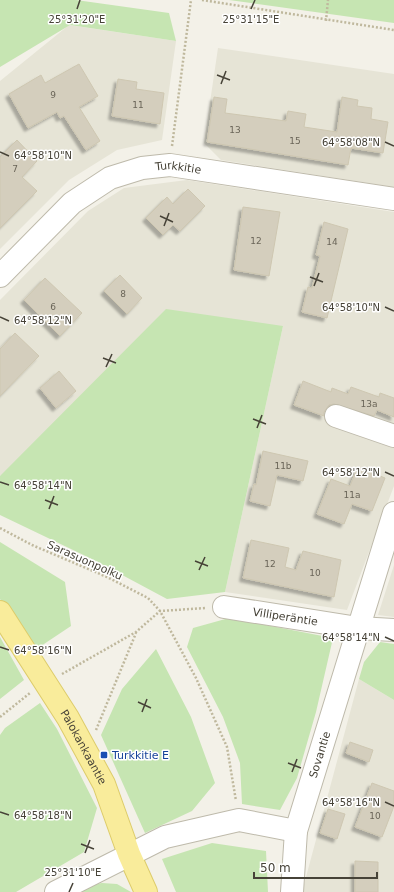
<svg xmlns="http://www.w3.org/2000/svg" width="394" height="892" font-family="'DejaVu Sans',sans-serif">
  <style>
    .residential { fill: #e6e4d6 }
    .green { fill: #c6e5b2 }
    .building { fill: #d4cebd; stroke: #cec7b1; filter: url(#shadow) }
    .lines { fill: none; stroke-linecap: round; stroke-linejoin: round }
    .minor-casing { stroke: #bebaab; stroke-width: 24 }
    .major-casing { stroke: #ddcc6b; stroke-width: 24 }
    .path { stroke: #bfb89d; stroke-width: 2.5; stroke-dasharray: 2 2; stroke-linecap: butt }
    .minor { stroke: #fff; stroke-width: 22 }
    .major { stroke: #f9ec9b; stroke-width: 22 }
    .ticks { fill: none; stroke: #464237; stroke-width: 1.5 }
    .transit-dot { fill: #1a4fb4; stroke: #fff; stroke-width: 1.5 }
    .labels { text-anchor: middle; stroke-width: 3; stroke-linejoin: round; paint-order: stroke }
    .number-label { font-size: 9px; fill: #6a6558 }
    .street-label { font-size: 11px; fill: #464237; stroke: #fff }
    .transit-label { font-size: 11px; fill: #164399; stroke: #fff; text-anchor: start }
    .ticks-label { font-size: 10px; text-anchor: middle; fill: #464237; stroke: #fff; stroke-width: 3; stroke-linejoin: round; paint-order: stroke }
  </style>
  <defs>
    <filter id="shadow"><feDropShadow dx="-3.5" dy="3.5" stdDeviation="1" flood-color="#0004"/></filter>
  </defs>
  <rect width="100%" height="100%" fill="#f3f1e8"/>
  <path class="residential" d="M 69,25 L 176,41 L 162,140 L 117,150 L 69,180 L 0,249 L 0,81 Z
    M 218,48 L 394,74 L 394,187 L 221,160 L 204,143 Z
    M 187,180 L 394,212 L 394,486 L 347,610 L 225,592 L 283,326 L 0,476 L 0,300 L 88,211 L 124,188 Z
    M 394,565 L 394,617 L 378,615 Z
    M 359,679 L 394,700 L 394,892 L 302,892 Z"/>
  <path class="green" d="M 0,0 L 76,0 L 169,13 L 176,41 L 70,25 L 0,67 Z
    M 229,0 L 394,0 L 394,23 L 251,3 Z
    M 166,309 L 283,326 L 225,592 L 167,599 L 96,561 L 0,515 L 0,476 Z
    M 0,542 L 65,582 L 71,626 L 32,652 L 0,599 Z
    M 229,618 L 333,638 L 316,712 L 297,778 L 280,810 L 242,804 L 240,763 L 223,717 L 187,647 L 193,628 Z
    M 0,637 L 24,680 L 0,699 Z
    M 380,642 L 394,644 L 394,700 L 359,679 L 364,662 Z
    M 156,649 L 191,717 L 215,783 L 192,811 L 145,833 L 101,735 L 122,689 Z
    M 40,703 L 57,729 L 97,808 L 84,852 L 16,892 L 0,892 L 0,735 L 5,728 Z
    M 212,843 L 266,851 L 268,892 L 176,892 L 162,859 Z
    M 102,883 L 117,884 L 131,892 L 77,892 L 90,885 Z"/>
  <path class="building" d="M 79,64 L 98,96 L 79,107 L 100,141 L 86,150 L 64,116 L 60,118 L 57,112 L 28,128 L 9,94 L 41,75 L 45,83 Z
    M 118,79 L 137,82 L 136,89 L 164,93 L 160,124 L 112,116 Z
    M 214,97 L 227,99 L 225,113 L 286,121 L 288,111 L 306,114 L 304,127 L 337,132 L 342,97 L 358,100 L 357,106 L 372,108 L 371,119 L 388,122 L 383,153 L 351,148 L 348,165 L 207,142 Z
    M 17,140 L 37,161 L 22,177 L 37,191 L 0,228 L 0,157 Z
    M 188,189 L 205,206 L 180,231 L 173,225 L 163,235 L 146,218 L 167,197 L 173,204 Z
    M 243,207 L 280,212 L 269,276 L 234,270 Z
    M 324,222 L 348,229 L 327,318 L 302,312 L 308,287 L 312,288 L 320,256 L 316,255 Z
    M 120,275 L 142,298 L 127,314 L 104,291 Z
    M 45,278 L 82,313 L 60,336 L 24,300 Z
    M 15,333 L 39,356 L 0,396 L 0,349 Z
    M 59,371 L 76,391 L 56,408 L 40,388 Z
    M 303,381 L 331,392 L 332,388 L 348,394 L 351,387 L 379,397 L 380,393 L 394,398 L 394,417 L 377,410 L 374,416 L 334,404 L 329,405 L 324,412 L 324,416 L 294,405 Z
    M 263,451 L 308,461 L 303,481 L 277,475 L 270,506 L 250,501 L 254,484 L 256,485 Z
    M 358,467 L 385,478 L 372,511 L 352,504 L 344,524 L 317,514 L 331,479 L 350,486 Z
    M 251,540 L 289,548 L 285,567 L 296,570 L 303,551 L 341,560 L 334,597 L 243,578 Z
    M 350,742 L 373,750 L 369,762 L 346,753 Z
    M 372,783 L 394,791 L 394,806 L 382,837 L 355,827 Z
    M 328,809 L 345,814 L 337,839 L 320,833 Z
    M 355,861 L 378,862 L 378,892 L 355,892 Z"/>
  <g class="lines">
    <defs>
      <g id="minor">
        <path id="s1" d="M 0,276 L 72,203 L 110,178 L 142,168 L 170,165 L 394,199"/>
        <path d="M 336,416 L 394,436"/>
        <path id="s2" d="M 224,607 L 358,628 L 394,630"/>
        <path id="s3" d="M 56,892 L 165,837 L 239,820 L 296,831 L 394,513"/>
        <path d="M 292,892 L 296,831"/>
      </g>
      <g id="major">
        <path id="s4" d="M 0,612 L 68,718 L 104,784 L 129,854 L 146,892"/>
      </g>
    </defs>
    <use href="#minor" class="minor-casing"/>
    <use href="#major" class="major-casing"/>
    <path class="path" d="M 202,0 L 394,30
      M 326,21 L 328,0
      M 172,146 L 191,0
      M 0,528 L 32,545 L 107,577 L 148,598 L 160,611 L 196,678 L 227,747 L 236,801
      M 62,674 L 136,632 L 160,611 L 206,608
      M 0,717 L 30,693
      M 96,730 L 136,633"/>
    <use href="#minor" class="minor"/>
    <use href="#major" class="major"/>
  </g>
  <path class="ticks" d="M 77,9 L 80,0M 251,9 L 255,0M 217,75 L 230,80M 221,84 L 226,71M 385,142 L 394,146M 0,152 L 9,156M 160,216 L 173,222M 164,226 L 169,213M 310,277 L 323,282M 314,286 L 319,273M 385,307 L 394,311M 0,317 L 9,321M 103,358 L 116,363M 106,367 L 112,354M 253,419 L 266,424M 257,428 L 262,415M 385,472 L 394,476M 0,482 L 9,485M 45,500 L 58,505M 49,509 L 54,496M 195,561 L 208,566M 199,570 L 205,557M 385,637 L 394,641M 0,647 L 9,650M 138,702 L 151,708M 142,712 L 147,699M 288,763 L 301,768M 292,772 L 297,759M 385,802 L 394,806M 0,812 L 9,815M 81,844 L 94,849M 85,853 L 90,840M 69,892 L 73,883"/>
  <rect class="transit-dot" x="100" y="751" width="8" height="8" rx="2"/>
  <g class="labels">
    <g class="number-label">
      <text x="53" y="98">9</text>
      <text x="138" y="108">11</text>
      <text x="235" y="133">13</text>
      <text x="295" y="144">15</text>
      <text x="15" y="172">7</text>
      <text x="256" y="244">12</text>
      <text x="332" y="245">14</text>
      <text x="123" y="297">8</text>
      <text x="53" y="310">6</text>
      <text x="369" y="407">13a</text>
      <text x="283" y="469">11b</text>
      <text x="352" y="498">11a</text>
      <text x="270" y="567">12</text>
      <text x="315" y="576">10</text>
      <text x="375" y="819">10</text>
    </g>
    <g class="street-label">
      <text dy="4" stroke="none"><textPath href="#s1" startOffset="218">Turkkitie</textPath></text>
      <text transform="translate(85 560) rotate(24)" y="4">Sarasuonpolku</text>
      <text dy="4" stroke="none"><textPath href="#s2" startOffset="62">Villiperäntie</textPath></text>
      <text dy="4" stroke="none"><textPath href="#s4" startOffset="159">Palokankaantie</textPath></text>
      <text dy="4" stroke="none"><textPath href="#s3" startOffset="336">Sovantie</textPath></text>
    </g>
    <g class="transit-label">
      <text x="112" y="759">Turkkitie E</text>
    </g>
  </g>
  <g class="ticks-label">
    <text x="77" y="23">25°31'20"E</text>
    <text x="251" y="23">25°31'15"E</text>
    <text x="351" y="146">64°58'08"N</text>
    <text x="43" y="159">64°58'10"N</text>
    <text x="351" y="311">64°58'10"N</text>
    <text x="43" y="324">64°58'12"N</text>
    <text x="351" y="476">64°58'12"N</text>
    <text x="43" y="489">64°58'14"N</text>
    <text x="351" y="641">64°58'14"N</text>
    <text x="43" y="654">64°58'16"N</text>
    <text x="351" y="806">64°58'16"N</text>
    <text x="43" y="819">64°58'18"N</text>
    <text x="73" y="876">25°31'10"E</text>
  </g>
  <path d="M254 872v6h123v-6" fill="none" stroke="#464237" stroke-width="2"/>
  <text x="260" y="872" font-size="12" fill="#464237" stroke="#ffffff" stroke-width="3" paint-order="stroke">50 m</text>
</svg>
